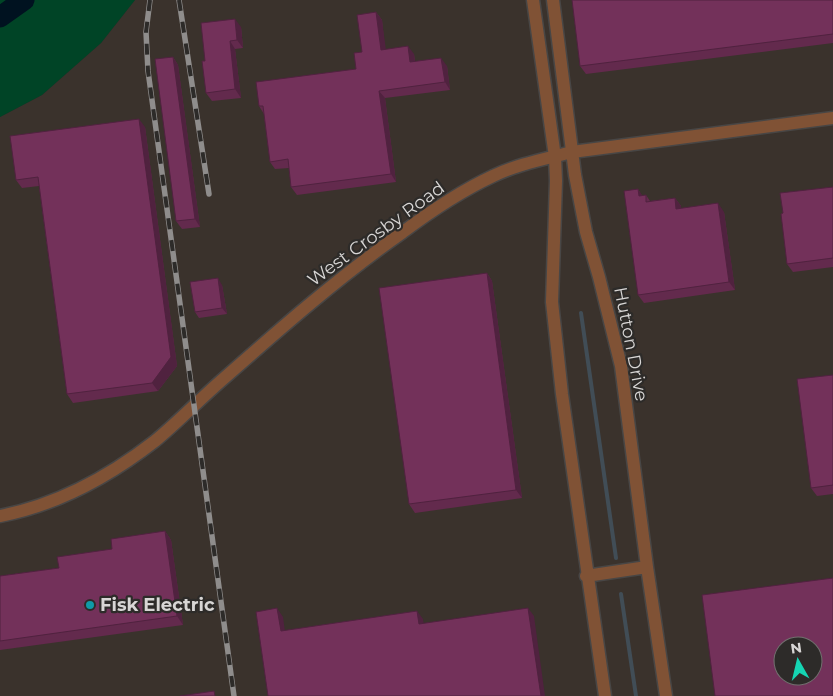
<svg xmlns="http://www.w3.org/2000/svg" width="833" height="696" font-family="Montserrat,sans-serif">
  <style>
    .built { fill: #3a322c; fill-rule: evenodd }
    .green { fill: #004426 }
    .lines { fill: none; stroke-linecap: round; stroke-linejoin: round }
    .stream { stroke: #414d56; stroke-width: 4 }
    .river { stroke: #001220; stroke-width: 21 }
    .minor-casing { stroke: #484645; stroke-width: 15 }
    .minor { stroke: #805235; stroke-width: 12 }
    .rail-casing { stroke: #8f8d8c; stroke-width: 5.5 }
    .rail { stroke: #2d2b29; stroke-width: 4; stroke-dasharray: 11; stroke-linecap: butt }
    .wall { fill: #632a4d }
    .shaded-wall { fill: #50223f }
    .building { fill: #73315a; stroke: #50223f; fill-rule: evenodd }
    .culture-dot { fill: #0f9aa8; stroke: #2d2b29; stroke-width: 2 }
    .labels { text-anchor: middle; stroke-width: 4.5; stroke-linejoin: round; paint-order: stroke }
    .street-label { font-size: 18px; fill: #d8d6d5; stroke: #2d2b29 }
    .poi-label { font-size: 18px; font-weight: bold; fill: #d8d6d5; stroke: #2d2b29; text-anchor: start }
  </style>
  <rect width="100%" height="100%" fill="#2d2b29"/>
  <path class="built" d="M 135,0 L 833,0 L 833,696 L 0,696 L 0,117 L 42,95 L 101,43 ZM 783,646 L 813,646 L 813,676 L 783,676 Z"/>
  <path class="green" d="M 0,0 L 135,0 L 101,43 L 42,95 L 0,117 Z"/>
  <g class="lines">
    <path class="stream" d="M 581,313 L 616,558
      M 621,594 L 636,696"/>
    <path class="river" d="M 0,17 L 24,0"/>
    <defs>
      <path id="minor" d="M 533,0 L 555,157 L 556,181 L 552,302 L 562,394 L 605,696
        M 553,0 L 575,175 L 586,232 L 599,277 L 621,366 L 647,567 L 666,696
        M 0,516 C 57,505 110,476 155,441 C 178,422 199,400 222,380 C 281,328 339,277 403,232 C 431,211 461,191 493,176 C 518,164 545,159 572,152 L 833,118
        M 586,576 L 647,567"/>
    </defs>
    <use href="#minor" class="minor-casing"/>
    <use href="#minor" class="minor"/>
    <defs>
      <path id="rail" d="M 150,0 L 146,32 L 148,71 L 234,696
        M 179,0 L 209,194"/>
    </defs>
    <use href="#rail" class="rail-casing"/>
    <use href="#rail" class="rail"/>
  </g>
  <path class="wall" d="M 833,0 L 833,43 L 586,74 L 580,66 Z
    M 376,12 L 382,20 L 385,49 L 414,54 L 415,62 L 447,66 L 450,90 L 385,98 L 396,182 L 297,195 L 291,187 L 289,168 L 275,169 L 270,162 L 264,114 L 259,106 L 356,69 Z
    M 241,27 L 243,48 L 235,49 L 241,98 L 212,101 L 206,93 L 205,61 Z
    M 173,57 L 178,65 L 200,227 L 182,229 L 176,221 Z
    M 145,127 L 177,366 L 158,391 L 73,403 L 67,394 L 39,186 L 22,188 L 16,180 Z
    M 833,187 L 833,267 L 793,272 L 787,264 L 783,213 Z
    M 638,189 L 642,196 L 646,195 L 650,201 L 675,198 L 681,206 L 681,208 L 724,212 L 735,290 L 644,303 L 638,295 Z
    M 487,273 L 492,281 L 522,498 L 415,513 L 409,504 Z
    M 222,285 L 227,314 L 199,318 L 195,312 Z
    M 833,375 L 833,494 L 817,496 L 811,488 Z
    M 165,531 L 171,540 L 183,625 L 0,650 L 0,576 L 59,568 Z"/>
  <path class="shaded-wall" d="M 376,12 L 382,20 L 387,58 L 381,50 Z
    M 235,19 L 241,27 L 243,48 L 237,40 Z
    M 230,41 L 235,49 L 241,98 L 235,89 Z
    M 408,46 L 414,54 L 416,70 L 410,62 Z
    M 173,57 L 178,65 L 200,227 L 195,219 Z
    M 441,58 L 447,66 L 450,90 L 445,82 Z
    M 379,91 L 385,98 L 396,182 L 391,174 Z
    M 139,119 L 145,127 L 177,366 L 158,391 L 152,383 Z
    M 638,189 L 644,198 L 639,196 Z
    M 675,198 L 681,206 L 682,217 L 676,209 Z
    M 718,203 L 724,212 L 735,290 L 729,282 Z
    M 487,273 L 492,281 L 522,498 L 516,490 Z
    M 218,278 L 222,285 L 227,314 L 222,308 Z
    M 165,531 L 171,540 L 183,625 L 177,616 Z
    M 277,608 L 283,617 L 286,639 L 281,631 Z
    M 528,608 L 534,616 L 545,696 L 541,696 Z
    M 417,611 L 423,619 L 425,632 L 419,624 Z"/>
  <path class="building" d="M 572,0 L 833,0 L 833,34 L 580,66 Z
    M 376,12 L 381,50 L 408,46 L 410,62 L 441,58 L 445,82 L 379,91 L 391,174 L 291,187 L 288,159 L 270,162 L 263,106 L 259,106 L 256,82 L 356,69 L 354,53 L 362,52 L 357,15 Z
    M 235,19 L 237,40 L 230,41 L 235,89 L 206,93 L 202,61 L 205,61 L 201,23 Z
    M 173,57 L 195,219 L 176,221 L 155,59 Z
    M 139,119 L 171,357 L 152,383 L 67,394 L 38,177 L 16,180 L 10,136 Z
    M 833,187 L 833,258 L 787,264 L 781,214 L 783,213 L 780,193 Z
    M 638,189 L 639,196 L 646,195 L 646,202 L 675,198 L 676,209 L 718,203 L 729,282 L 638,295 L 624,191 Z
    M 487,273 L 516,490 L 409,504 L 379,288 Z
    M 218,278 L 222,308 L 195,312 L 190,282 Z
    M 833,375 L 833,485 L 811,488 L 797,379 Z
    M 165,531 L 177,616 L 0,641 L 0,576 L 59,568 L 57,557 L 112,549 L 111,539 Z
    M 833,578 L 833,696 L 715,696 L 702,595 ZM 783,646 L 813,646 L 813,676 L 783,676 Z
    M 277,608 L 281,631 L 417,611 L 419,624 L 528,608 L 541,696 L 268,696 L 256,612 Z
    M 214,691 L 215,696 L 180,696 Z"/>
  <circle class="culture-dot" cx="90" cy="605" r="5"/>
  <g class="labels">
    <g class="street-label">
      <text transform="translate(376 234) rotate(-36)" y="6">West Crosby Road</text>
      <text transform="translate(631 344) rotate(79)" y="6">Hutton Drive</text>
    </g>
    <g class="poi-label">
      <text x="100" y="611">Fisk Electric</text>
    </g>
  </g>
  <g transform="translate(798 661) rotate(352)"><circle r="24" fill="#2d2b29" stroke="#716f6e"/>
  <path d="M0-4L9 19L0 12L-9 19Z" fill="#15d5b3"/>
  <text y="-8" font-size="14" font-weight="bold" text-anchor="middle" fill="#d8d6d5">N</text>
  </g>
</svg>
